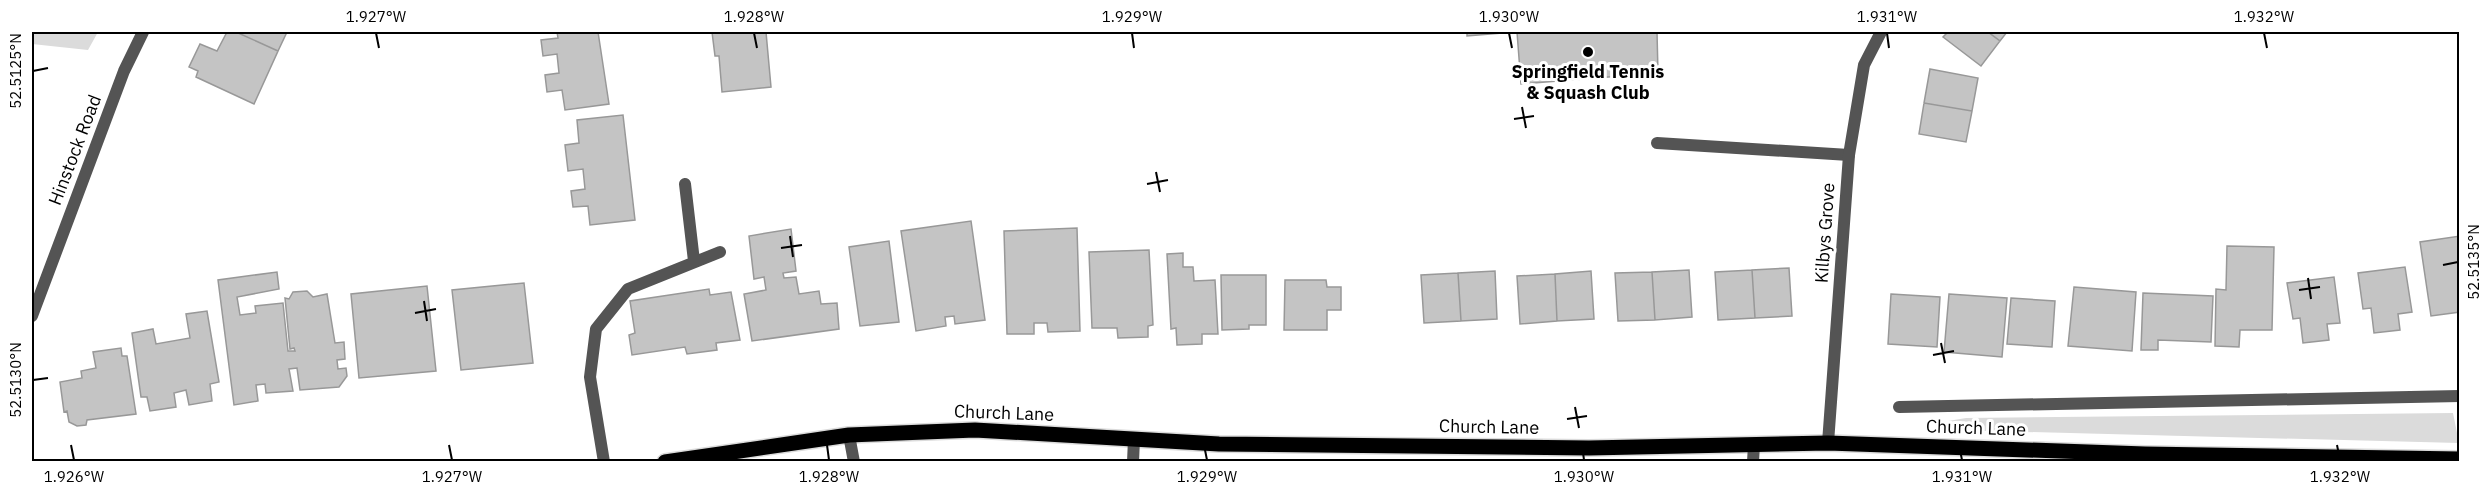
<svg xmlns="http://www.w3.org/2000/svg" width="2491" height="493" font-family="'IBM Plex Sans',sans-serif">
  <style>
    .green { fill: #dbdbdb }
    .building { fill: #c4c4c4; stroke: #989898; stroke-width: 1.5 }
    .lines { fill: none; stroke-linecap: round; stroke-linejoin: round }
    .primary-casing { stroke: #dbdbdb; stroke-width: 18 }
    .lane { stroke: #545454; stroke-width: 12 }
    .street { stroke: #545454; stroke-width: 12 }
    .primary { stroke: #000; stroke-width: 15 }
    .ticks { fill: none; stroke: #000; stroke-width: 2 }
    .poi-dot { fill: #000; stroke: #fff; stroke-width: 2 }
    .labels { text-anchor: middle; stroke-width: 6; stroke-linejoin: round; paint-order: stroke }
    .poi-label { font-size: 18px; font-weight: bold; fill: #000; stroke: #fff }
    .street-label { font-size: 18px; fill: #000; stroke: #fff }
    .neatline { fill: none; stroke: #000; stroke-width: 2 }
    .ticks-label { font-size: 15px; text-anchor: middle; fill: #000 }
  </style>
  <rect width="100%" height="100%" fill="#fff"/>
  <path class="green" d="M 32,32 L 98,32 L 88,50 L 32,44 Z
    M 2453,413 L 2459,443 L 1950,430 L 1948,421 L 1966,418 Z"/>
  <path class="building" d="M 227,32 L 236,32 L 278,51 L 254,104 L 196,77 L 198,71 L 189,67 L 200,44 L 217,51 Z
    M 236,32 L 287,32 L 278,51 Z
    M 557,32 L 598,32 L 609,104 L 565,110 L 562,90 L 547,92 L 545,75 L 559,73 L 557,54 L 543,56 L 541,40 L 558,38 Z
    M 712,32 L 766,32 L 771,87 L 722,92 L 719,56 L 715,56 Z
    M 1467,32 L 1502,32 L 1502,33 L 1467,36 Z
    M 1517,32 L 1657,32 L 1658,73 L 1521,84 Z
    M 1948,32 L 1988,32 L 2000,41 L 1981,66 L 1943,37 Z
    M 1988,32 L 2007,32 L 2000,41 Z
    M 1930,69 L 1978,78 L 1972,111 L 1924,103 Z
    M 1924,103 L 1972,111 L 1966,142 L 1919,134 Z
    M 623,115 L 635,220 L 590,225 L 588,206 L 573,207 L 571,191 L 585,189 L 583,169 L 568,171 L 565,145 L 579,143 L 577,120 Z
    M 971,221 L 985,320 L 955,324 L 954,316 L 945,317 L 946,326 L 916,331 L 901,231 Z
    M 1077,228 L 1080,331 L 1048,332 L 1047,323 L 1034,323 L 1034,334 L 1007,334 L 1004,231 Z
    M 791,229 L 796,271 L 783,273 L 784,278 L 796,277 L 799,294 L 819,291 L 821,304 L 837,303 L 839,329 L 752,341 L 744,294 L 766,290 L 764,277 L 754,279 L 749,236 Z
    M 2460,236 L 2460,312 L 2431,316 L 2420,242 Z
    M 889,241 L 899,322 L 860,326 L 849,247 Z
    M 2227,246 L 2274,247 L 2272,330 L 2240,330 L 2239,347 L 2215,346 L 2216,289 L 2226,290 Z
    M 1149,250 L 1153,325 L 1148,326 L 1148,337 L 1118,338 L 1117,328 L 1092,328 L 1089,252 Z
    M 1183,253 L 1183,267 L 1193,267 L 1194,281 L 1215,280 L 1218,334 L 1202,334 L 1202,344 L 1177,345 L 1176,328 L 1171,329 L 1167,254 Z
    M 2405,267 L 2412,312 L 2398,314 L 2400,330 L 2374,333 L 2371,308 L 2363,309 L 2358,273 Z
    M 1789,268 L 1792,316 L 1755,318 L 1752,270 Z
    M 1689,270 L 1692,317 L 1655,320 L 1652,272 Z
    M 1752,270 L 1755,318 L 1718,320 L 1715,272 Z
    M 1495,271 L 1497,319 L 1461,321 L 1458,273 Z
    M 1591,271 L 1594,319 L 1557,321 L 1555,274 Z
    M 277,272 L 279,289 L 237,297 L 240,315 L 256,313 L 255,306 L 283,303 L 288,351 L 295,351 L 294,348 L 290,349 L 285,298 L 289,299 L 293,292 L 307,291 L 313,297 L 327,294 L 335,343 L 344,342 L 345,359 L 337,360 L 338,369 L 346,368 L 347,376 L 339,387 L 300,390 L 297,368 L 289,369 L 293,391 L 266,393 L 265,384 L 256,385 L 258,401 L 234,405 L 218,280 Z
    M 1652,272 L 1655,320 L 1618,321 L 1615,273 Z
    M 1458,273 L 1461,321 L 1424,323 L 1421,275 Z
    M 1555,274 L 1557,321 L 1520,324 L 1517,276 Z
    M 1221,275 L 1266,275 L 1266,325 L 1249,325 L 1249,329 L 1222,330 Z
    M 2334,277 L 2340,323 L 2327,324 L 2329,340 L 2303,343 L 2300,318 L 2293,319 L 2287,283 Z
    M 1285,280 L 1326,280 L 1327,287 L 1341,287 L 1341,310 L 1327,310 L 1327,330 L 1284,330 Z
    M 524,283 L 533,363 L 461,370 L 452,290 Z
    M 427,286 L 436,371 L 359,378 L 351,294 Z
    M 2074,287 L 2136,292 L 2132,351 L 2068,346 Z
    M 709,289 L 710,295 L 731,292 L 740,340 L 716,343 L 717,350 L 687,354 L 685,347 L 632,355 L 629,335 L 635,333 L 630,301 Z
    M 2143,293 L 2213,296 L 2211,342 L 2158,340 L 2158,350 L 2141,350 Z
    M 1891,294 L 1940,297 L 1937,347 L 1888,344 Z
    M 1949,294 L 2007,298 L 2002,357 L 1944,352 Z
    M 2011,298 L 2055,301 L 2052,347 L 2007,344 Z
    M 207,311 L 219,382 L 210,384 L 212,401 L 189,405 L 186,390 L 174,393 L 176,407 L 150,411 L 147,397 L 141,397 L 132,333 L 153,329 L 156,344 L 190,338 L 186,314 Z
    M 121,348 L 122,356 L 127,356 L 136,414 L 87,420 L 86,425 L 77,426 L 69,422 L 67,411 L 64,412 L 60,382 L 82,378 L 81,371 L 96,368 L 93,352 Z"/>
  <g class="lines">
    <defs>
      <path id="primary" d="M 665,462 L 849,435 L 975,430 L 1219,444 L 1589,448 L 1828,443 L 2145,454 L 2460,459"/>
    </defs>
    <use href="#primary" class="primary-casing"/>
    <path class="lane" d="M 1657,143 L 1849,155
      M 1133,462 L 1134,439"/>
    <path class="street" d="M 685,184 L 694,261
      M 32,316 L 124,71 L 143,32
      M 1899,407 L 2460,396
      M 849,435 L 854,462
      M 1828,443 L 1849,155 L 1864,65 L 1881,32
      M 604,462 L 590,377 L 596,329 L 628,289 L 720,252
      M 1753,462 L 1754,444"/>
    <use href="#primary" class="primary"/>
  </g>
  <path class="ticks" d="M 376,33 L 379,48M 754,33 L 757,48M 1132,33 L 1134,48M 1509,33 L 1512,48M 1887,33 L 1889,48M 2264,33 L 2267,48M 33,71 L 48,68M 1522,107 L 1526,128M 1514,119 L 1534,116M 1156,172 L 1160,192M 1147,184 L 1168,180M 790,236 L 793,257M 781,248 L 802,245M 2443,265 L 2458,262M 2308,278 L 2311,299M 2299,290 L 2320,287M 424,301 L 427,321M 415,313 L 436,309M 1941,343 L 1945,363M 1933,355 L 1954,351M 33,380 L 48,378M 1575,407 L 1579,428M 1567,419 L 1587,416M 71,445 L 74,460M 449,445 L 452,460M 827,445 L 829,460M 1204,445 L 1207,460M 1582,445 L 1584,460M 1959,445 L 1962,460M 2337,445 L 2340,460"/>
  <circle class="poi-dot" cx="1588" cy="52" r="6"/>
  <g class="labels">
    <g class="poi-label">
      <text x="1588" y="78">Springfield Tennis<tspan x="1588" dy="21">&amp; Squash Club</tspan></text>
    </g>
    <g class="street-label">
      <text transform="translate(75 150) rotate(-69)" y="6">Hinstock Road</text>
      <text transform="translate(1825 233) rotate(-86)" y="6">Kilbys Grove</text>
      <text transform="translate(1004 413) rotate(2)" y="6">Church Lane</text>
      <text transform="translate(1489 427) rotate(1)" y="6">Church Lane</text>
      <text transform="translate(1976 428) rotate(2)" y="6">Church Lane</text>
    </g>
  </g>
  <rect width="2491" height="493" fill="none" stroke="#ffffff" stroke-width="66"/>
  <rect x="33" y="33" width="2425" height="427" class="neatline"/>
  <g class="ticks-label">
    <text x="376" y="22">1.927°W</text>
    <text x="754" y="22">1.928°W</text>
    <text x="1132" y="22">1.929°W</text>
    <text x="1509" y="22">1.930°W</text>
    <text x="1887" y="22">1.931°W</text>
    <text x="2264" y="22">1.932°W</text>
    <text transform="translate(16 71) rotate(-90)" y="5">52.5125°N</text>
    <text transform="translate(2474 262) rotate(-90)" y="5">52.5135°N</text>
    <text transform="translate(16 380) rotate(-90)" y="5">52.5130°N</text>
    <text x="74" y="482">1.926°W</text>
    <text x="452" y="482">1.927°W</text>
    <text x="829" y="482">1.928°W</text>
    <text x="1207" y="482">1.929°W</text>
    <text x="1584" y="482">1.930°W</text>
    <text x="1962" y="482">1.931°W</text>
    <text x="2340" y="482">1.932°W</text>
  </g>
</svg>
